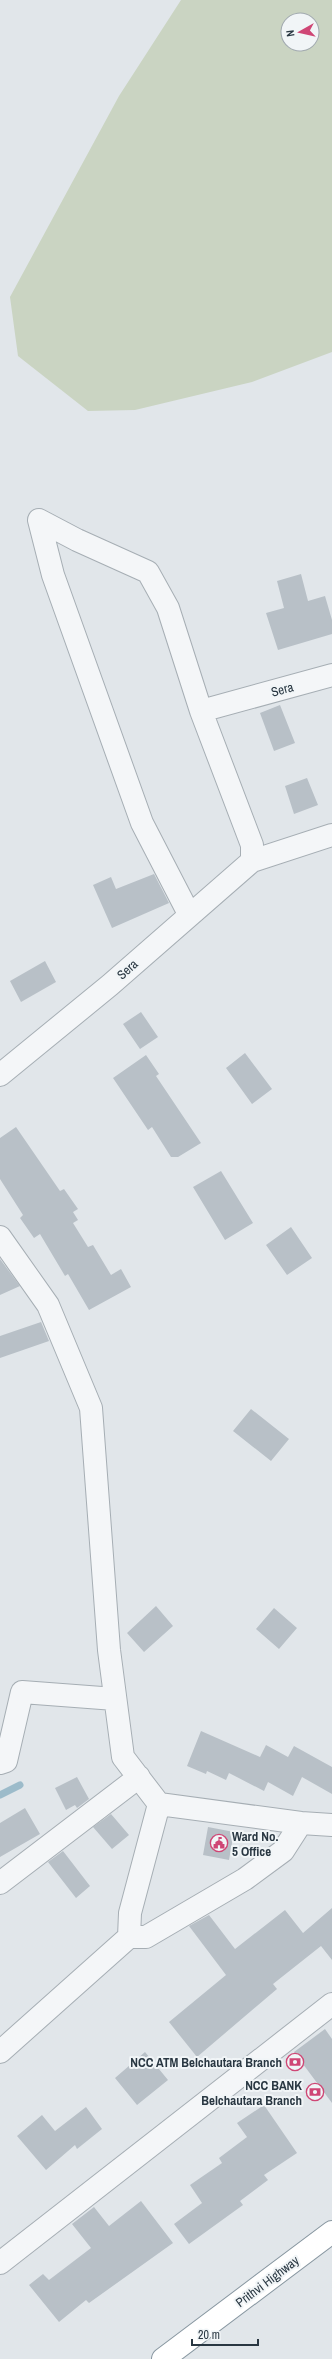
<svg xmlns="http://www.w3.org/2000/svg" width="332" height="2359" font-family="'Archivo Narrow',sans-serif">
  <style>
    .green { fill: #cad4c2; fill-rule: evenodd }
    .lines { fill: none; stroke-linecap: round; stroke-linejoin: round }
    .stream { stroke: #9cbbca; stroke-width: 7 }
    .building { fill: #b8c0c7 }
    .minor-casing { stroke: #a6aeb4; stroke-width: 24 }
    .highway-casing { stroke: #8897a1; stroke-width: 24 }
    .minor { stroke: #f4f6f8; stroke-width: 22 }
    .highway { stroke: #fff; stroke-width: 22 }
    .labels { text-anchor: middle; stroke-width: 4; stroke-linejoin: round; paint-order: stroke }
    .street-label { font-size: 13px; fill: #293742; stroke: #f1f5f7 }
    .poi-label { font-size: 13px; font-weight: bold; fill: #293742; stroke: #f1f5f7; text-anchor: end }
  </style>
  <rect width="100%" height="100%" fill="#e1e6ea"/>
  <path class="green" d="M 181,0 L 332,0 L 332,352 L 252,382 L 135,410 L 88,411 L 18,356 L 10,297 L 119,96 ZM 288,20 L 312,20 L 312,44 L 288,44 Z"/>
  <g class="lines">
    <path class="stream" d="M 0,1795 L 20,1785"/>
  </g>
  <path class="building" d="M 301,574 L 308,601 L 325,596 L 332,620 L 332,634 L 278,650 L 266,613 L 284,608 L 277,581 Z
    M 280,705 L 295,743 L 274,751 L 260,713 Z
    M 307,778 L 318,805 L 294,814 L 285,786 Z
    M 154,874 L 169,903 L 112,928 L 93,885 L 111,877 L 116,889 Z
    M 45,961 L 56,982 L 21,1002 L 10,981 Z
    M 141,1012 L 158,1037 L 140,1049 L 123,1024 Z
    M 245,1053 L 272,1089 L 252,1104 L 226,1068 Z
    M 146,1055 L 159,1074 L 156,1076 L 201,1143 L 178,1157 L 171,1157 L 152,1127 L 148,1130 L 113,1078 Z
    M 16,1127 L 60,1191 L 64,1189 L 78,1209 L 73,1212 L 78,1220 L 73,1223 L 88,1247 L 93,1245 L 111,1275 L 121,1269 L 131,1287 L 89,1310 L 68,1274 L 65,1276 L 40,1234 L 34,1238 L 20,1218 L 23,1215 L 0,1179 L 0,1138 Z
    M 221,1171 L 253,1223 L 225,1240 L 193,1187 Z
    M 291,1227 L 312,1258 L 287,1275 L 266,1245 Z
    M 0,1259 L 20,1286 L 0,1295 Z
    M 41,1322 L 49,1341 L 0,1358 L 0,1336 Z
    M 251,1409 L 289,1439 L 271,1461 L 233,1431 Z
    M 156,1606 L 173,1626 L 144,1652 L 127,1633 Z
    M 274,1608 L 297,1628 L 279,1649 L 256,1629 Z
    M 201,1731 L 260,1757 L 266,1745 L 288,1757 L 294,1746 L 332,1767 L 332,1794 L 302,1777 L 293,1796 L 268,1782 L 264,1791 L 229,1773 L 226,1780 L 207,1771 L 206,1774 L 187,1766 Z
    M 77,1777 L 89,1799 L 77,1808 L 75,1805 L 66,1810 L 55,1788 Z
    M 25,1808 L 40,1834 L 0,1857 L 0,1823 Z
    M 111,1814 L 129,1835 L 112,1849 L 93,1827 Z
    M 208,1827 L 234,1832 L 229,1860 L 203,1855 Z
    M 63,1851 L 90,1886 L 76,1898 L 48,1862 Z
    M 332,1908 L 332,1960 L 321,1946 L 273,1984 L 277,1989 L 197,2057 L 169,2022 L 226,1975 L 189,1926 L 209,1915 L 235,1949 L 285,1910 L 303,1933 Z
    M 325,2029 L 332,2039 L 332,2103 L 294,2052 Z
    M 145,2052 L 168,2080 L 137,2105 L 115,2078 Z
    M 264,2105 L 297,2153 L 264,2175 L 268,2180 L 240,2201 L 243,2205 L 189,2244 L 174,2224 L 202,2203 L 190,2185 L 222,2163 L 219,2158 L 247,2137 L 237,2123 Z
    M 86,2107 L 102,2129 L 77,2149 L 75,2145 L 46,2170 L 17,2136 L 42,2115 L 55,2131 Z
    M 141,2201 L 173,2243 L 89,2303 L 86,2300 L 59,2322 L 29,2285 L 43,2274 L 49,2280 L 91,2248 L 72,2224 L 94,2207 L 109,2226 Z"/>
  <g class="lines">
    <defs>
      <path id="minor" d="M 252,861 L 252,845 L 201,711 L 332,675
        M 189,914 L 142,823 L 53,575 L 39,520 L 77,540 L 148,572 L 168,608 L 201,711
        M 0,1075 L 110,985 L 252,861 L 332,835
        M 0,1237 L 48,1305 L 91,1408 L 109,1650 L 123,1757 L 159,1804 L 301,1823 L 332,1825
        M 0,1763 L 6,1761 L 22,1692 L 115,1699
        M 0,1883 L 139,1777
        M 129,1937 L 130,1913 L 159,1804
        M 0,2052 L 129,1937 L 146,1937 L 245,1879 L 283,1851 L 301,1823
        M 0,2263 L 332,2004"/>
      <path id="highway" d="M 163,2359 L 332,2232"/>
    </defs>
    <use href="#minor" class="minor-casing"/>
    <use href="#highway" class="highway-casing"/>
    <use href="#minor" class="minor"/>
    <use href="#highway" class="highway"/>
  </g>
  <defs>
    <symbol id="civic-ring" viewBox="-11 -11 22 22"><circle r="9.5" fill="#f1f5f7" stroke="#cf4675" stroke-width="1.5"/><path d="M-.6-6.5H3V-4.5H.6V-3L4-1V1h2V6H-6V1h2V-1L-.6-3ZM-1.2 2.5V6h2.4V2.5Z" fill="#cf4675"/></symbol>
    <symbol id="bank-ring" viewBox="-11 -11 22 22"><circle r="9.5" fill="#f1f5f7" stroke="#cf4675" stroke-width="1.5"/><path d="M-6-4H6V4H-6ZM0-2.3a2.3 2.3 0 1 0 0 4.6a2.3 2.3 0 1 0 0-4.6Z" fill="#cf4675"/></symbol>
  </defs>
  <g fill-rule="evenodd">
    <use href="#civic-ring" x="209" y="1833" width="20" height="20"/>
    <use href="#bank-ring" x="285" y="2052" width="20" height="20"/>
    <use href="#bank-ring" x="305" y="2082" width="20" height="20"/>
  </g>
  <g class="labels">
    <g class="street-label">
      <text transform="translate(282 689) rotate(-15)" y="5">Sera</text>
      <text transform="translate(127 969) rotate(-42)" y="5">Sera</text>
      <text transform="translate(267 2281) rotate(-37)" y="5">Prithvi Highway</text>
    </g>
    <g class="poi-label">
      <text x="232" y="1841" text-anchor="start">Ward No.<tspan x="232" dy="15">5 Office</tspan></text>
      <text x="282" y="2067">NCC ATM Belchautara Branch</text>
      <text x="302" y="2090">NCC BANK<tspan x="302" dy="15">Belchautara Branch</tspan></text>
    </g>
  </g>
  <g transform="translate(300 32) rotate(262)"><circle r="19" fill="#f1f5f7" stroke="#a1a9af"/>
  <path d="M0-3L7 15L0 10L-7 15Z" fill="#cf4675"/>
  <text y="-6" font-size="11" font-weight="bold" text-anchor="middle" fill="#293742">N</text>
  </g>
  <path d="M192 2339v6h66v-6" fill="none" stroke="#293742" stroke-width="2"/>
  <text x="198" y="2339" font-size="12" fill="#293742" stroke="#f1f5f7" stroke-width="3" paint-order="stroke">20 m</text>
</svg>
